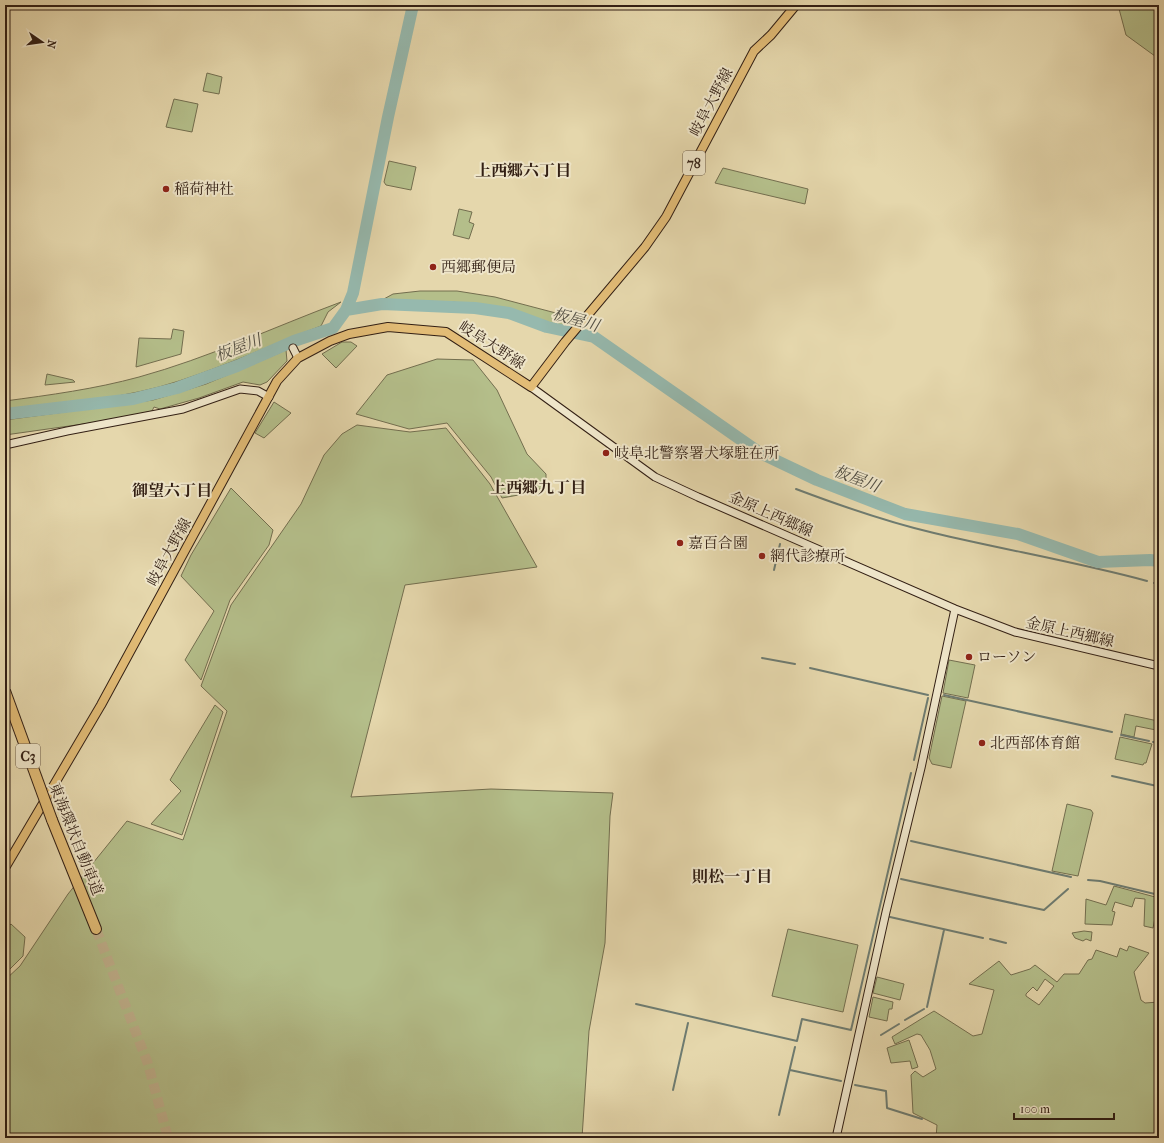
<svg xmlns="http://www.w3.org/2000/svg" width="1164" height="1143" font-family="'IM FELL French Canon','Noto Serif JP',serif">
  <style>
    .green { fill: #b4be8a; stroke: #736e4f; fill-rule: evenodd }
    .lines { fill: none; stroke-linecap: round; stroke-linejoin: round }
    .stream { stroke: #6e7b70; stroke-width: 2 }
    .river { stroke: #96b9ae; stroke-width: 12 }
    .highway-tunnel { stroke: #c1b28e; stroke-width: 10; stroke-dasharray: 10 5; stroke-linecap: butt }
    .secondary-casing { stroke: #321f14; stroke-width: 9 }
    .primary-casing { stroke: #321f14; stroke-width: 10 }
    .highway-casing { stroke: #321f14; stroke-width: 12 }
    .secondary { stroke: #eee5c9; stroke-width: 7 }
    .primary { stroke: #e2bc76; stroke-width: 8 }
    .highway { stroke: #e2bc76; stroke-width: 10 }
    .highway-bridge-casing { stroke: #321f14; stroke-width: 12; stroke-linecap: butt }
    .highway-bridge { stroke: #e2bc76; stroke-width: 10 }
    .poi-dot { fill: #8f2418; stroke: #eee5c9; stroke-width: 1.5 }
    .labels { text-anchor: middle; stroke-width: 4; stroke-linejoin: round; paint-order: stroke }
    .shield { fill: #eee5c9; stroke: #6a5a4a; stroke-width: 1 }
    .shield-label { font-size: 14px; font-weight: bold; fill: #321f14 }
    .street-label { font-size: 15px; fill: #321f14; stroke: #eee5c9 }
    .poi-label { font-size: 15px; fill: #321f14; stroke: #eee5c9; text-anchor: start }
    .neighbourhood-label { font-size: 16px; font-weight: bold; fill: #321f14; stroke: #eee5c9 }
    .water-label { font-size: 16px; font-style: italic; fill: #504d42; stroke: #eee5c9 }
  </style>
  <rect width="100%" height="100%" fill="#e5d7ac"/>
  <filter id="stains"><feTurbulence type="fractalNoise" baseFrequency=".005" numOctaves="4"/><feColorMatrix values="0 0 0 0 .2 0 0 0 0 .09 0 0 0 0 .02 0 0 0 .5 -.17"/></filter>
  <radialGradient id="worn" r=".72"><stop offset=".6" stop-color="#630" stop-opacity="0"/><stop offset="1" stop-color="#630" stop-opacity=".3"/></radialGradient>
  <path class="green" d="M 1118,5 L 1159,5 L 1159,59 L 1126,35 Z
    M 207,73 L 222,77 L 219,94 L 203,91 Z
    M 174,99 L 198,104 L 192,132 L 166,127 Z
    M 389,161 L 416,167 L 411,190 L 386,185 L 384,182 Z
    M 723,168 L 808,189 L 805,204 L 715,183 Z
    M 459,209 L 472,212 L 469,222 L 474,224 L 469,239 L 453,235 Z
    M 420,291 L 457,291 L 495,297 L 571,317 L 559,329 L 522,314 L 490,306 L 452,302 L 382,300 L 393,294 Z
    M 341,302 L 328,312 L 321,326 C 268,346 213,372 159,387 C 109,400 56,405 5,411 L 5,401 C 50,395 95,389 139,377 C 208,358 274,327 341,302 Z
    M 173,329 L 184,331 L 181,354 L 136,367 L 139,338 L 171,339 Z
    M 342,342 L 351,342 L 357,346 L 336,368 L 322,354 Z
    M 286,350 L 287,361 L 267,382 L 260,385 L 243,382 L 199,398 L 160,409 L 154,407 L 152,411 L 112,420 L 5,435 L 5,420 L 153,400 L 206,384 Z
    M 437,359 L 473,360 L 497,390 L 527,454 L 546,474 L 546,487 L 524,494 L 502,498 L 491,477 L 447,423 L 409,429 L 356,414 L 387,375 Z
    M 47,374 L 73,380 L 75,382 L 45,385 Z
    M 274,402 L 291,413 L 264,438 L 255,433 Z
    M 357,425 L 410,432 L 446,428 L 490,484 L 537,567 L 405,585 L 351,797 L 491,789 L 613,793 L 610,816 L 605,943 L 589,1031 L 582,1138 L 20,1138 L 5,1131 L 5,980 L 20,966 L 68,894 L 127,821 L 183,840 L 227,711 L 201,686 L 231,605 L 301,504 L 324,455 L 342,434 Z
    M 231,488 L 273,530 L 269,545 L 230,600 L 201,680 L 185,660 L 214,611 L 181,576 L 191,555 Z
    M 949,660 L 975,665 L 968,698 L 943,693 Z
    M 942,696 L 966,701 L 951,768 L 932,764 L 929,758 Z
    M 215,705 L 223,712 L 182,835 L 151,824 L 181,791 L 170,780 Z
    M 1125,714 L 1158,721 L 1156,730 L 1136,726 L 1134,737 L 1121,734 Z
    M 1120,737 L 1152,744 L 1146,763 L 1144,763 L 1143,765 L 1115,759 Z
    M 1067,804 L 1091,810 L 1093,813 L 1078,876 L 1052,871 Z
    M 1114,886 L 1159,898 L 1153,928 L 1144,926 L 1145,899 L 1135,898 L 1132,907 L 1115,902 L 1112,911 L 1115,912 L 1112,925 L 1085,924 L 1086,899 L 1106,905 Z
    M 11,924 L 25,937 L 23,956 L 5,974 L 5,930 Z
    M 788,929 L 858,945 L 843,1012 L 772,996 Z
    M 1084,931 L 1092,932 L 1091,941 L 1086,939 L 1083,941 L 1075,938 L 1072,933 Z
    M 1129,946 L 1149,953 L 1134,972 L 1141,1000 L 1145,1003 L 1159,1002 L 1159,1138 L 936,1138 L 937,1125 L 913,1113 L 911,1075 L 915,1071 L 923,1077 L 936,1069 L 930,1050 L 921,1035 L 917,1034 L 895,1044 L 892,1037 L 934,1011 L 973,1036 L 982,1034 L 994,990 L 969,984 L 999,961 L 1011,975 L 1030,969 L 1035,965 L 1057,982 L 1064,974 L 1079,974 L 1088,960 L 1092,959 L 1096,950 L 1117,957 L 1120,948 L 1127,951 ZM 1045,979 L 1054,986 L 1039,1005 L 1026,996 L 1026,994 L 1033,987 L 1037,991 Z
    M 877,977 L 904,984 L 900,1000 L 873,993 Z
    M 873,997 L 893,1002 L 892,1009 L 889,1009 L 887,1021 L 869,1017 Z
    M 909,1040 L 918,1067 L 912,1069 L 910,1061 L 891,1063 L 887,1048 Z"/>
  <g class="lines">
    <path class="stream" d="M 796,489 C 841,506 887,522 934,533 C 1005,550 1077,562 1147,581
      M 774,570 L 780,544
      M 1154,583 L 1159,584
      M 762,658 L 795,664
      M 810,668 L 928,695
      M 944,695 L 1112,732
      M 1121,735 L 1149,741
      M 1153,742 L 1159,743
      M 914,760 L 928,698
      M 1112,776 L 1157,786 L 1159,779
      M 911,841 L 1071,877
      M 901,879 L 1044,910 L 1068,889
      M 1088,880 L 1100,881 L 1159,895
      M 890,917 L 983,938
      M 990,939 L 1006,943
      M 636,1004 L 797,1041 L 802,1019 L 851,1030 L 911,773
      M 927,1007 L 944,930
      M 905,1020 L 924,1009
      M 881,1035 L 899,1024
      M 790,1070 L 841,1081
      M 855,1085 L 886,1091 L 887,1108 L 922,1119
      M 673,1090 L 688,1023
      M 779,1115 L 795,1047
      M 843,1138 L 844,1136"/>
    <path class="river" d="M 346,310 L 382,304 L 475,308 L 509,313 L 547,327 L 594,337 L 760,453 L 817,480 L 905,514 L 1018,534 L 1098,562 L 1150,560 L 1159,561
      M 5,414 L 133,399 L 177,388 L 237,366 L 294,341 L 333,328 L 346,310 L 353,293 L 388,117 L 413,5"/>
    <path class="highway-tunnel" d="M 96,929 L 148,1064 L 168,1138"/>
    <defs>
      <path id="secondary" d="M 293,348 L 298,358
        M 531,387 L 655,477 L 698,497 L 955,609 L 1015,632 L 1159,666
        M 5,445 L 67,431 L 183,409 L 240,389 L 258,391 L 269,397
        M 836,1138 L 886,912 L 921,768 L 955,609"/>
      <path id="primary" d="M 5,868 L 101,705 L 277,381 L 298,358 L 330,341 L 349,334 L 388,327 L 446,332 L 531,387 L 565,342 L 645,247 L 666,217 L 754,51 L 771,35 L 796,5"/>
      <path id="highway" d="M 52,820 L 96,929"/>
    </defs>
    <use href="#secondary" class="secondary-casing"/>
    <use href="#primary" class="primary-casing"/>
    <use href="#highway" class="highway-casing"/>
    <use href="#secondary" class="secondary"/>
    <use href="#primary" class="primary"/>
    <use href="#highway" class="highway"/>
    <defs>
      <path id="highway-bridge" d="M 5,691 L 52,820"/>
    </defs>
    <use href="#highway-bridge" class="highway-bridge-casing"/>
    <use href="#highway-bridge" class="highway-bridge"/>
  </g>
  <g class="poi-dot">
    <circle cx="166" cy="189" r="4"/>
    <circle cx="433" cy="267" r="4"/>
    <circle cx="606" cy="453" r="4"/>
    <circle cx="680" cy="543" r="4"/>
    <circle cx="762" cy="556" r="4"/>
    <circle cx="969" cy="657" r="4"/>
    <circle cx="982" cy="743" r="4"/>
  </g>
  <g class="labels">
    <g class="shield">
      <rect x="683" y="151" width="22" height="24" rx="3"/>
      <rect x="16" y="744" width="24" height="24" rx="3"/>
    </g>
    <g class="shield-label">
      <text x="694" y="168">78</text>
      <text x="28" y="761">C3</text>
    </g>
    <g class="street-label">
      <text transform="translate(711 102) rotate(-62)" y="5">岐阜大野線</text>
      <text transform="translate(492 345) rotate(33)" y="5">岐阜大野線</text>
      <text transform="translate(771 514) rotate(24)" y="5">金原上西郷線</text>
      <text transform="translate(169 552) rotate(-61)" y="5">岐阜大野線</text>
      <text transform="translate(1070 632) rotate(13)" y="5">金原上西郷線</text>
      <text transform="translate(76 839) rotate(68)" y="5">東海環状自動車道</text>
    </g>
    <g class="poi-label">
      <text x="174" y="194">稲荷神社</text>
      <text x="441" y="272">西郷郵便局</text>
      <text x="614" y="458">岐阜北警察署犬塚駐在所</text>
      <text x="688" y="548">嘉百合園</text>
      <text x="770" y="561">網代診療所</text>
      <text x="977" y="662">ローソン</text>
      <text x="990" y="748">北西部体育館</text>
    </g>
    <g class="neighbourhood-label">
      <text x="523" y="176">上西郷六丁目</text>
      <text x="538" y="493">上西郷九丁目</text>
      <text x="172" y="496">御望六丁目</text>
      <text x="732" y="882">則松一丁目</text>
    </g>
    <g class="water-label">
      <text transform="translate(576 319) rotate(16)" y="6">板屋川</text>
      <text transform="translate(238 347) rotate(-21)" y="6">板屋川</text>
      <text transform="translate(857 478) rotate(21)" y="6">板屋川</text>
    </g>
  </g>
  <rect width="1164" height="1143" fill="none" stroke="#e5d7ac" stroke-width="20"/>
  <rect x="6" y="6" width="1152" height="1131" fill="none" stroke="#321f14" stroke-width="2"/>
  <rect x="10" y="10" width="1144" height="1123" fill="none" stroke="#321f14"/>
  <g transform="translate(42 42) rotate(103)" stroke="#eee5c9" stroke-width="3" paint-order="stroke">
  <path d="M0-3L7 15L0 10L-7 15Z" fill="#321f14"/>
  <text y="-6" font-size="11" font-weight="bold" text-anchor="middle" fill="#321f14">N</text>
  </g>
  <path d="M1014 1113v6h100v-6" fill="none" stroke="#321f14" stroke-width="2"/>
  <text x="1020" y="1113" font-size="12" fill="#321f14" stroke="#eee5c9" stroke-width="3" paint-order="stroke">100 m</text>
  <rect width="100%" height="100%" filter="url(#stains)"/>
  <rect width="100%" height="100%" fill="url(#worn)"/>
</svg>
